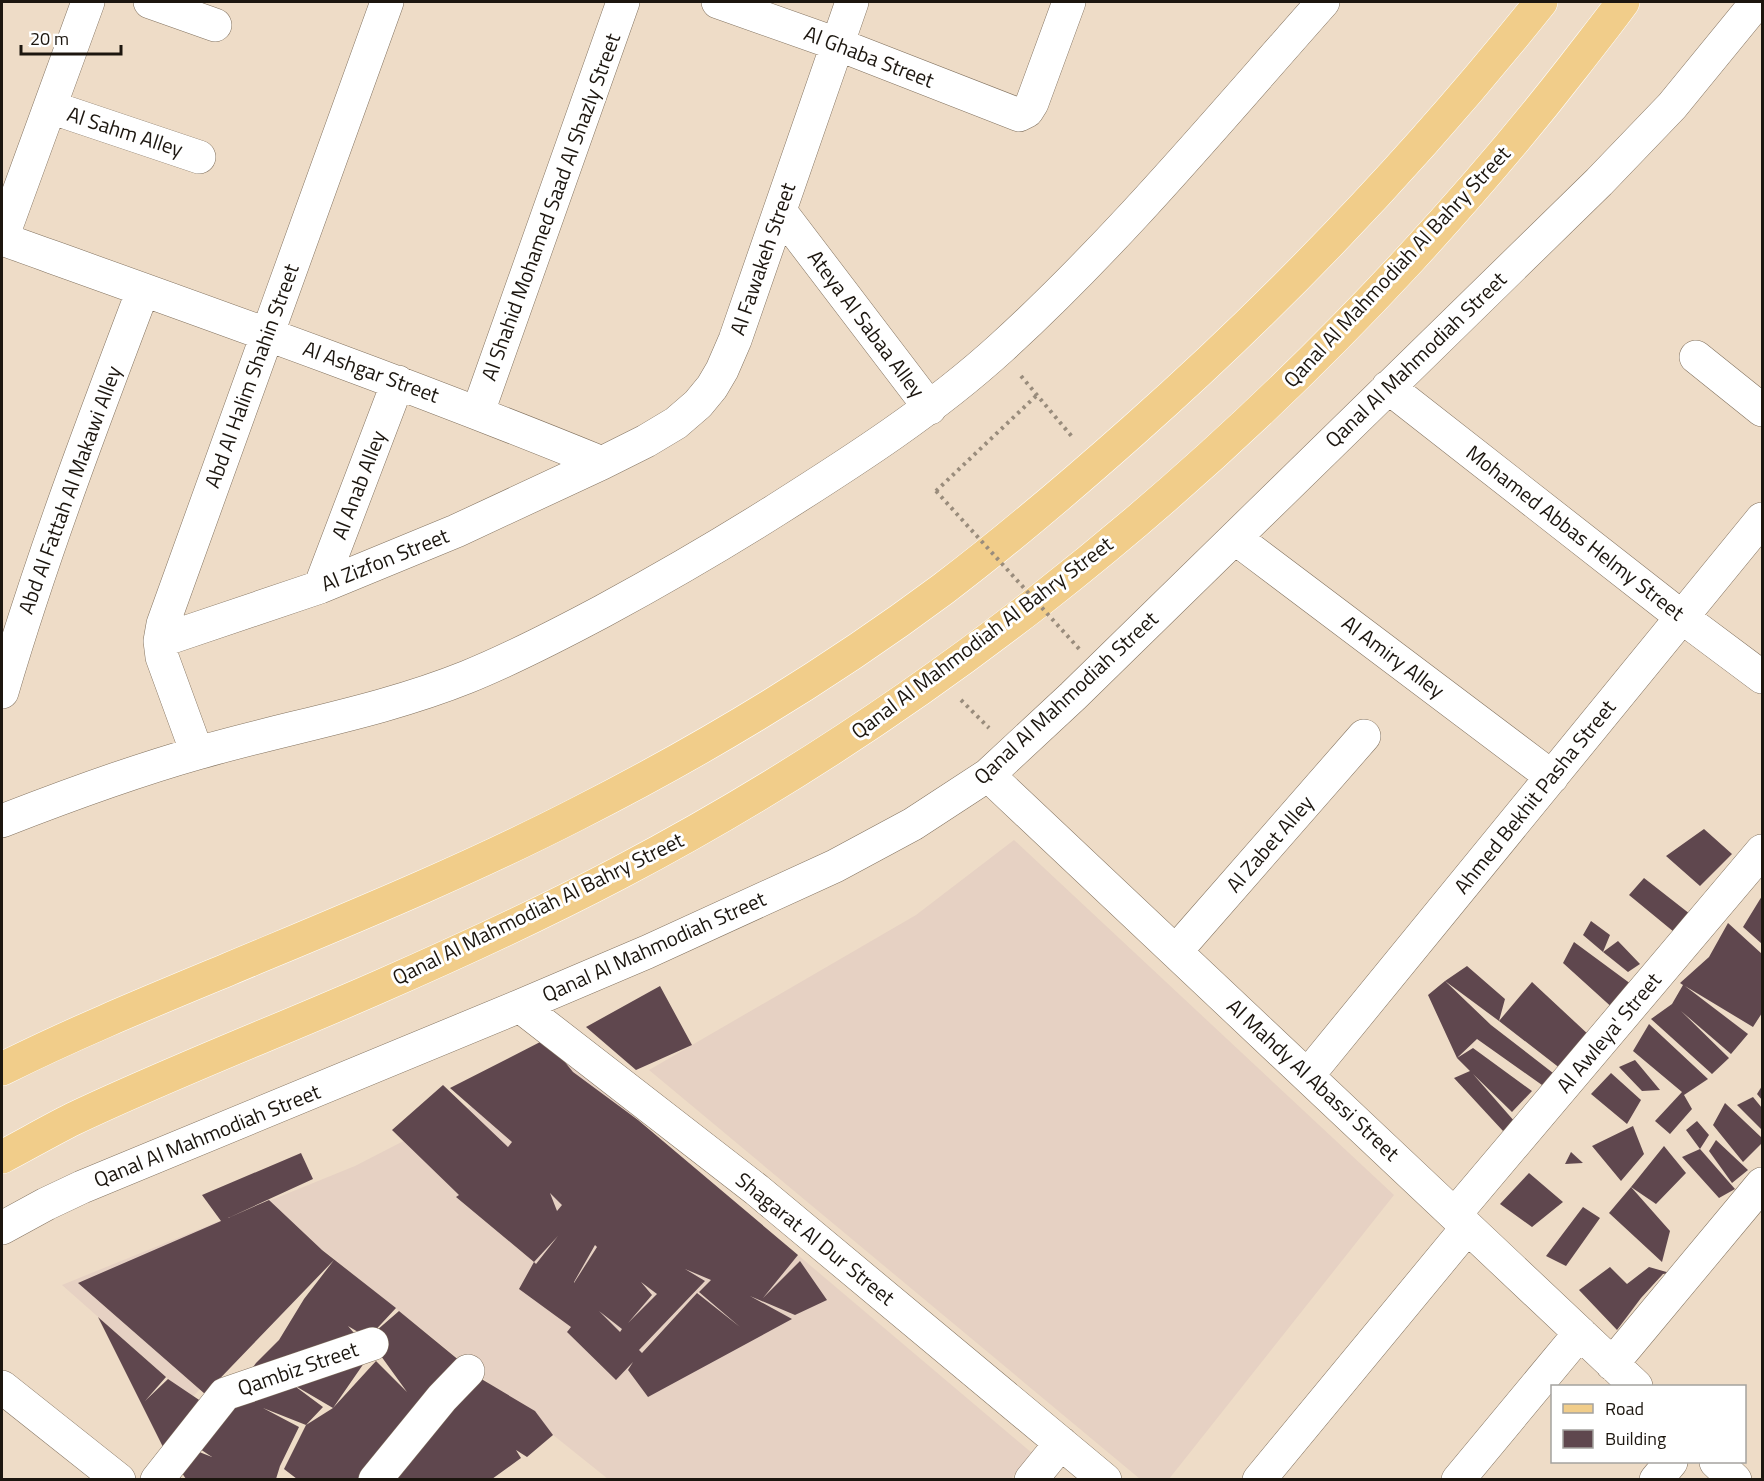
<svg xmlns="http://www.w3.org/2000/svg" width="1764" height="1481" font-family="'Titillium Web',sans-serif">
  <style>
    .industrial { fill: #e6d1c3 }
    .building { fill: #5f474e; fill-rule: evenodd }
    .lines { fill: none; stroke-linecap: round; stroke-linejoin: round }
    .minor-casing { stroke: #837360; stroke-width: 34 }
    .major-casing { stroke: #fff; stroke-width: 34 }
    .path { stroke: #998c7c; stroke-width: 4; stroke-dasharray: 3 4.5; stroke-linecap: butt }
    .minor { stroke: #fff; stroke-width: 33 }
    .major { stroke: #f1cd8a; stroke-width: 33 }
    .path-bridge { stroke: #998c7c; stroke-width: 4; stroke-dasharray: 3 4.5; stroke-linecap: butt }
    .labels { text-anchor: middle; stroke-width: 6; stroke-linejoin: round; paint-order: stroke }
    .street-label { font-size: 21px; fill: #1c160f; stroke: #fff }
  </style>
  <rect width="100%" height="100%" fill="#eedcc7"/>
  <path class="industrial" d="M 1014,840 L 1394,1195 L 1169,1479 L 1140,1479 L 649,1070 L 916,915 Z
    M 565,1058 L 1032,1453 L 1011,1479 L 608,1479 L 323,1250 L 191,1399 L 62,1285 L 355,1166 Z"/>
  <path class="building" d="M 1704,829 L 1732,854 L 1700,886 L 1666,856 Z
    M 1644,878 L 1690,914 L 1674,932 L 1629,895 Z
    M 1762,896 L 1762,944 L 1743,927 Z
    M 1591,921 L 1610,935 L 1603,952 L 1618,941 L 1640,964 L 1628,972 L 1603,952 L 1583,935 Z
    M 1728,923 L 1762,954 L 1762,1013 L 1753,1027 L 1685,986 L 1748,1034 L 1731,1054 L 1681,1011 L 1729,1058 L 1712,1074 L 1651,1019 L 1672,1004 L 1683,985 L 1680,983 L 1709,957 Z
    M 1574,942 L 1635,987 L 1616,1011 L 1563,963 Z
    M 1467,966 L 1505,999 L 1499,1021 L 1445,981 L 1491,1025 L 1553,1073 L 1542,1085 L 1477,1039 L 1457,1058 L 1473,1048 L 1532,1091 L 1512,1112 L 1473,1074 L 1515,1122 L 1503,1131 L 1454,1078 L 1470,1071 L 1457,1058 L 1428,995 L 1445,981 Z
    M 1532,982 L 1590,1036 L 1561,1069 L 1499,1021 Z
    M 660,986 L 692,1045 L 636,1070 L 586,1027 Z
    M 1649,1024 L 1708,1079 L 1684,1095 L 1692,1109 L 1670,1134 L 1655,1121 L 1682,1092 L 1633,1051 Z
    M 546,1039 L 573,1072 L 638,1120 L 798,1255 L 763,1298 L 800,1261 L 827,1300 L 795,1315 L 750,1296 L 792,1319 L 648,1397 L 628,1370 L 633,1362 L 616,1380 L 567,1332 L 571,1327 L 519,1289 L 534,1262 L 456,1197 L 459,1195 L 392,1130 L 443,1085 L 508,1147 L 512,1142 L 450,1088 ZM 550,1193 L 562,1205 L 557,1211 ZM 558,1236 L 536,1264 L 534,1262 ZM 595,1245 L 597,1247 L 574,1283 L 574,1282 ZM 685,1269 L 711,1280 L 699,1292 L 740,1327 L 697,1293 L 642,1353 L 639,1350 L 705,1281 ZM 641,1282 L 657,1294 L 628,1323 L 652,1295 ZM 599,1311 L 622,1329 L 620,1332 Z
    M 1635,1060 L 1660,1090 L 1642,1091 L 1619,1067 Z
    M 1611,1073 L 1641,1100 L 1627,1124 L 1591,1094 Z
    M 1762,1086 L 1762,1100 L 1757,1094 Z
    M 1753,1097 L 1762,1108 L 1762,1130 L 1737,1105 Z
    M 1725,1103 L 1762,1138 L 1762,1143 L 1743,1162 L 1713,1125 Z
    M 1697,1121 L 1709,1135 L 1700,1149 L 1686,1130 Z
    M 1633,1126 L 1644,1154 L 1621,1181 L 1592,1146 Z
    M 1716,1140 L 1748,1170 L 1732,1183 L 1709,1151 Z
    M 1664,1146 L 1686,1173 L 1656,1204 L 1631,1187 Z
    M 1700,1149 L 1735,1189 L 1719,1198 L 1682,1157 Z
    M 1571,1152 L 1583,1163 L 1565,1164 Z
    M 301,1153 L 313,1179 L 228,1218 L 269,1200 L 322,1250 L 396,1308 L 369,1337 L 399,1311 L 466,1366 L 366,1479 L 297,1479 L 284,1469 L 306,1425 L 263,1408 L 299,1427 L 280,1466 L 276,1479 L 186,1479 L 180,1470 L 171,1463 L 98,1317 L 166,1377 L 145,1401 L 168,1379 L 217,1412 L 232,1396 L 256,1363 L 279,1340 L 304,1299 L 334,1260 L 205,1394 L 78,1283 L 221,1221 L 202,1195 ZM 348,1326 L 368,1338 L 407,1392 L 376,1361 L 333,1408 L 371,1353 ZM 292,1384 L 333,1408 L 306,1425 L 323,1407 ZM 188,1441 L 212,1457 L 184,1446 Z
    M 1529,1173 L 1563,1202 L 1532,1227 L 1500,1204 Z
    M 1631,1187 L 1670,1231 L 1662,1262 L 1609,1213 Z
    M 1583,1207 L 1600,1218 L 1566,1266 L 1546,1256 Z
    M 1610,1267 L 1627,1284 L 1649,1267 L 1670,1273 L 1663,1274 L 1641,1298 L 1617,1330 L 1579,1290 Z
    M 468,1371 L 535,1411 L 553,1435 L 527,1457 L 516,1450 L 521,1458 L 492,1479 L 381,1479 Z"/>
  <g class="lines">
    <defs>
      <path id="minor" d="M 150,2 L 215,25
        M 718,2 L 837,44 L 1019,115 L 1027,111 L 1032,103 L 1069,2
        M 50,107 L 199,157
        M 780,211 L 930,408
        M 2,238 L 88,2
        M 2,239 C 203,311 404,382 602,463
        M 1696,357 L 1762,410
        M 1388,387 L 1683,618 L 1762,677
        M 478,412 L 623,2
        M 1235,538 L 1552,777
        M 320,587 L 398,382
        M 160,641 L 320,587 L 456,531 L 602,463 L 646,441 L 676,423 L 698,404 L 712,387 L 722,370 L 735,340 L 852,2
        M 2,692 C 42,556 93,422 143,290
        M 197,753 L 162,657 L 160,641 L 163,624 L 387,2
        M 988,775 L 1636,1386
        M 2,821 C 66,796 131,772 198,753 C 287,727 380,712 467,677 C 514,658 558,635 603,611 C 662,579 719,546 776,510 C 855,460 933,410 1002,347 C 1118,241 1219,119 1323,2
        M 1176,951 L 1364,736
        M 520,1006 L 757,1190 L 1105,1480
        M 1308,1075 L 1762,519
        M 1455,1214 L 1762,851
        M 2,1228 L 46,1204 L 82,1187 L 520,1006 L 647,952 L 835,866 L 913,824 L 988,775 L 1073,696 L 1599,182 L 1672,106 L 1757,2
        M 1612,1364 L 1762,1184
        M 2,1387 L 119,1480
        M 1716,1462 L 1735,1480
        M 157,1480 L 225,1394 L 372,1344
        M 375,1480 L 442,1398 L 468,1371
        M 1031,1480 L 1061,1443
        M 1259,1480 L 1467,1228
        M 1458,1480 L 1580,1333
        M 1656,1480 L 1671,1462"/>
      <path id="major" d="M 2,1069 C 76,1032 152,1001 229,969 C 346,920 464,872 577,814 C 705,749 829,674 943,589 C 1009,539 1072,485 1134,430 C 1282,299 1418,156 1541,2
        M 2,1157 C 25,1145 49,1131 73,1119 C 174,1071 279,1031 381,986 C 461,951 541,914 619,873 C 916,717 1182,505 1409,260 C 1467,197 1522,133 1574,66 C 1590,45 1607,24 1623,2"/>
    </defs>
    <use href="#minor" class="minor-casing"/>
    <use href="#major" class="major-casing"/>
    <path class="path" d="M 1021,376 L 1074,439
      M 936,491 L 1037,395
      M 961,700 L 989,728"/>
    <use href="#minor" class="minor"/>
    <use href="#major" class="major"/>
    <path class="path-bridge" d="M 936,491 L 1082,652"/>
  </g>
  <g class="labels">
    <g class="street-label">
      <text transform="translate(869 57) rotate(21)" y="7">Al Ghaba Street</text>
      <text transform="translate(125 132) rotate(18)" y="7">Al Sahm Alley</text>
      <text transform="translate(551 207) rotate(-70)" y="7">Al Shahid Mohamed Saad Al Shazly Street</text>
      <text transform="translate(763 259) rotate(-71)" y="7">Al Fawakeh Street</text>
      <text transform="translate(1397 267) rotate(-47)" y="7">Qanal Al Mahmodiah Al Bahry Street</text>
      <text transform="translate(866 324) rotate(53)" y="7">Ateya Al Sabaa Alley</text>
      <text transform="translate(1416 360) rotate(-44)" y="7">Qanal Al Mahmodiah Street</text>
      <text transform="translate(371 372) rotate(20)" y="7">Al Ashgar Street</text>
      <text transform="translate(252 376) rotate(-70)" y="7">Abd Al Halim Shahin Street</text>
      <text transform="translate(359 485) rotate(-69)" y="7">Al Anab Alley</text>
      <text transform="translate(70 490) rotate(-70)" y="7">Abd Al Fattah Al Makawi Alley</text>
      <text transform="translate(1575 533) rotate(38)" y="7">Mohamed Abbas Helmy Street</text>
      <text transform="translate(385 560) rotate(-22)" y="7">Al Zizfon Street</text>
      <text transform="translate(982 638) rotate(-37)" y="7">Qanal Al Mahmodiah Al Bahry Street</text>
      <text transform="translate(1393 657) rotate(37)" y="7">Al Amiry Alley</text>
      <text transform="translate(1066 698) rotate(-43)" y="7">Qanal Al Mahmodiah Street</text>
      <text transform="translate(1535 797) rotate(-51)" y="7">Ahmed Bekhit Pasha Street</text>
      <text transform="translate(1270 844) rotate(-49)" y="7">Al Zabet Alley</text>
      <text transform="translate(538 909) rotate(-26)" y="7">Qanal Al Mahmodiah Al Bahry Street</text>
      <text transform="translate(654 947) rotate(-24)" y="7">Qanal Al Mahmodiah Street</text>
      <text transform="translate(1609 1033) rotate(-50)" y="7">Al Awleya' Street</text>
      <text transform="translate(1313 1080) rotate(43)" y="7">Al Mahdy Al Abassi Street</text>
      <text transform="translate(207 1136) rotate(-22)" y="7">Qanal Al Mahmodiah Street</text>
      <text transform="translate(815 1239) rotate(39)" y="7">Shagarat Al Dur Street</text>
      <text transform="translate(298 1369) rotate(-19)" y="7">Qambiz Street</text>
    </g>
  </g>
  <rect width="1764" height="1481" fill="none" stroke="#1c160f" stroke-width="6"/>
  <rect x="1551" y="1385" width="195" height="78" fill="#ffffff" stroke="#a4a29f" stroke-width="1.5"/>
  <rect x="1563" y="1404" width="30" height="9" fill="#f1cd8a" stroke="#a4a29f" stroke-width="1.5"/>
  <text x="1605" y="1415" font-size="18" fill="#1c160f">Road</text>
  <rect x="1563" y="1430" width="30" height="18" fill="#5f474e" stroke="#a4a29f" stroke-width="1.5"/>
  <text x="1605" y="1445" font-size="18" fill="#1c160f">Building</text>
  <path d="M21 45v9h100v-9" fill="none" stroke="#1c160f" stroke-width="3"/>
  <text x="30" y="45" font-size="18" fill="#1c160f" stroke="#ffffff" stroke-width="4.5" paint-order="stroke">20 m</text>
</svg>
